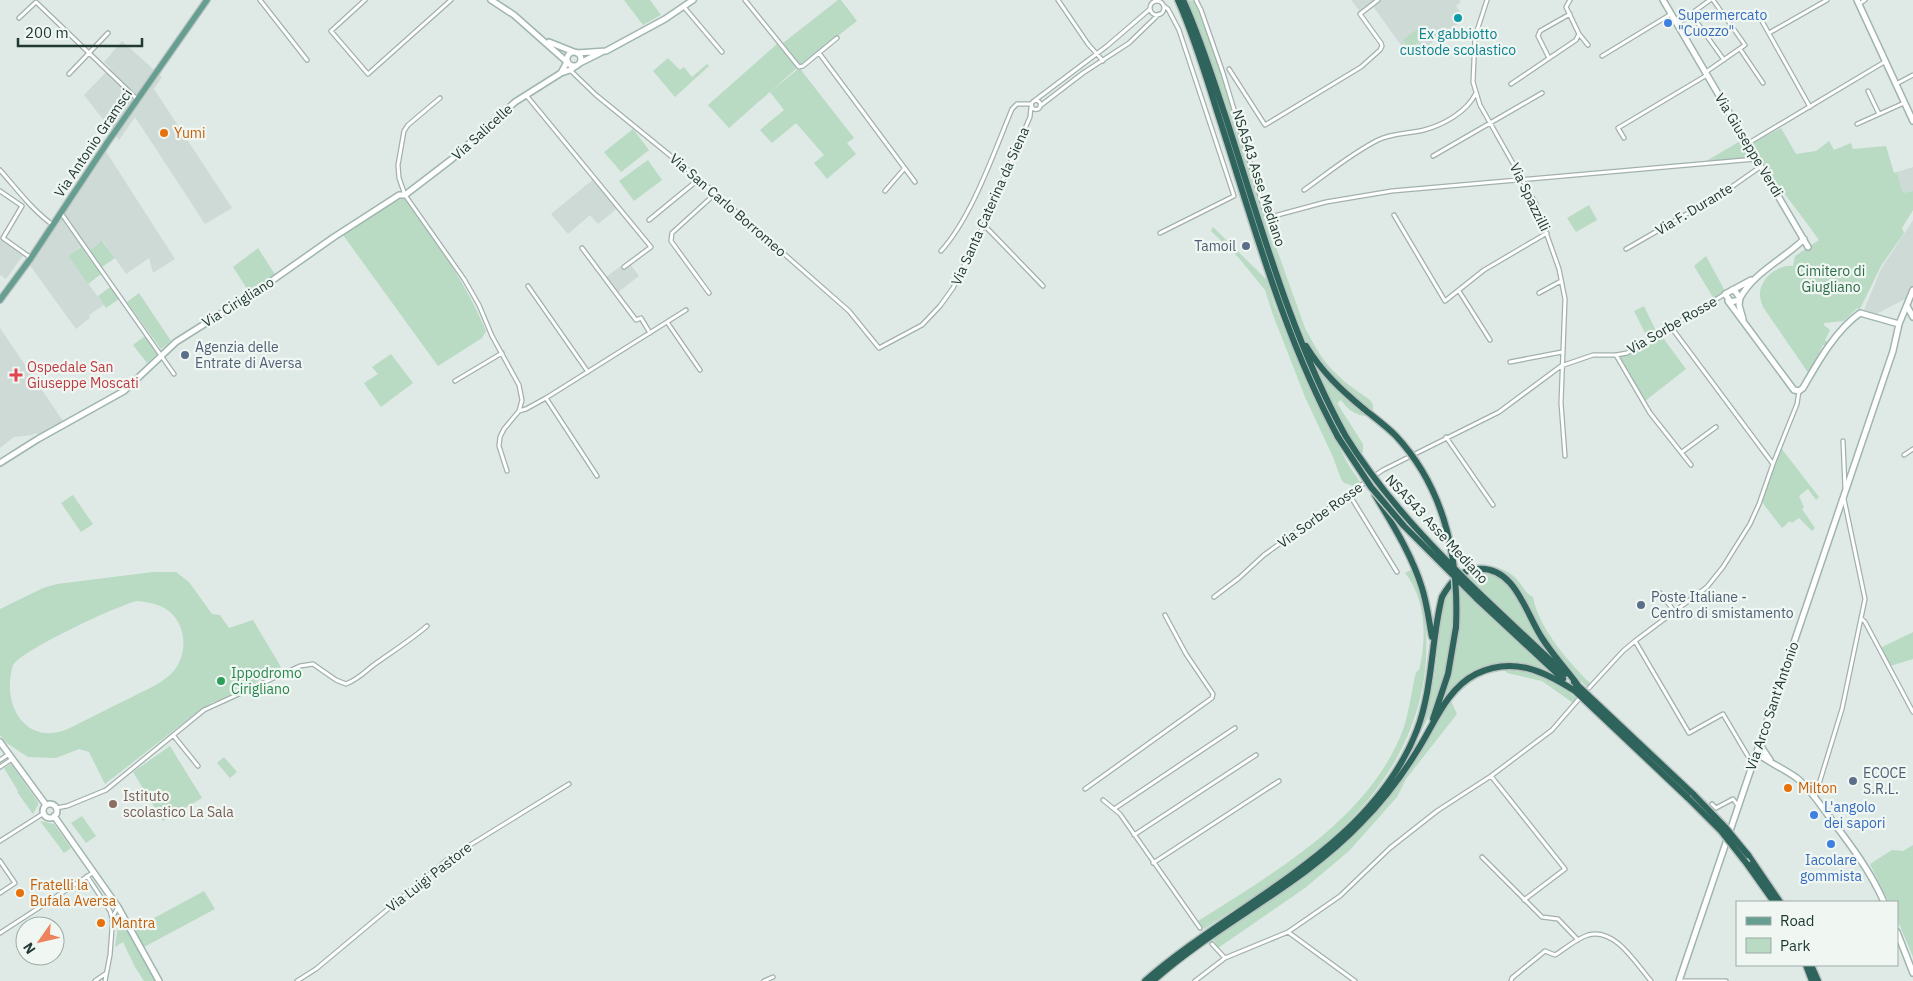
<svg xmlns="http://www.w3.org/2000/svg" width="1913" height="981" font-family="'IBM Plex Sans',sans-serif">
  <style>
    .built { fill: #cedad5 }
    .green { fill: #b9dac3; fill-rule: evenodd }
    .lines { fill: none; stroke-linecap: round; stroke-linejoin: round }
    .street-tunnel { stroke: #b9c7c2; stroke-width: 3; stroke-dasharray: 3 1.5; stroke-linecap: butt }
    .street-casing { stroke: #a2b1ad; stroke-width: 5.5 }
    .secondary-casing { stroke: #9fb5ae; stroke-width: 8 }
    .primary-casing { stroke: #bcc4c2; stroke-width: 8 }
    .highway-casing { stroke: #bcc4c2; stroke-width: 9 }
    .street { stroke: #fff; stroke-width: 3 }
    .secondary { stroke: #fff; stroke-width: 5 }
    .primary { stroke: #669e91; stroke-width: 5.5 }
    .highway { stroke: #2e645b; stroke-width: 6 }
    .highway-bridge-casing { stroke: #bcc4c2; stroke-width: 9; stroke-linecap: butt }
    .highway-bridge { stroke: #2e645b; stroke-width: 6 }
    .culture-dot { fill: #0f9aa8; stroke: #f0f7f3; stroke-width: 2 }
    .shop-dot { fill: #3f7fe0; stroke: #f0f7f3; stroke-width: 2 }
    .food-dot { fill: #e8710a; stroke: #f0f7f3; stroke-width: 2 }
    .service-dot { fill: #5c6f8a; stroke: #f0f7f3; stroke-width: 2 }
    .health-dot { fill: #e0444e; stroke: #f0f7f3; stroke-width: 2 }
    .leisure-dot { fill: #2e9e5b; stroke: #f0f7f3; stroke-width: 2 }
    .education-dot { fill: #8d6e63; stroke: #f0f7f3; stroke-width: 2 }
    .labels { text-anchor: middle; stroke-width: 4.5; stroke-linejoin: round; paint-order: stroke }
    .shop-label { font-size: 14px; fill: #366cbe; stroke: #f0f7f3; text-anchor: start }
    .culture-label { font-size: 14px; fill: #0d838f; stroke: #f0f7f3 }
    .street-label { font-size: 14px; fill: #213933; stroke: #f0f7f3 }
    .food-label { font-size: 14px; fill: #c56008; stroke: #f0f7f3; text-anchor: start }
    .service-label { font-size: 14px; fill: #4e5e75; stroke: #f0f7f3; text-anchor: start }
    .park-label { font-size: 14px; fill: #2d6e48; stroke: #f0f7f3 }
    .health-label { font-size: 14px; fill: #be3a42; stroke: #f0f7f3; text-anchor: start }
    .leisure-label { font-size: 14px; fill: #27864d; stroke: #f0f7f3; text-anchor: start }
    .education-label { font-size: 14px; fill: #785e54; stroke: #f0f7f3; text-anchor: start }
  </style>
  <rect width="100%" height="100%" fill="#dfeae6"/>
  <path class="built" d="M 1351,0 L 1459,0 L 1461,2 L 1456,6 L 1465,19 L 1410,58 L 1373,6 L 1362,14 Z
    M 122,41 L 162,77 L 154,89 L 232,208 L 205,224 L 135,117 L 119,140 L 84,95 L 110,68 L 104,62 Z
    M 105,150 L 175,259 L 153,273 L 149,258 L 126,274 L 103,241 L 85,253 L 80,247 L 68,256 L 104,305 L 89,315 L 90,318 L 76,329 L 29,264 Z
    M 1913,167 L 1913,191 L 1903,193 L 1897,172 Z
    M 596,177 L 620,206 L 598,224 L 590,215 L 568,234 L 551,214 Z
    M 1913,220 L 1913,285 L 1909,297 L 1876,314 L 1864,310 L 1881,269 Z
    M 0,239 L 24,254 L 6,279 L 0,275 Z
    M 628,261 L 639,276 L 617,293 L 606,277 Z
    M 0,328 L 63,421 L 38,435 L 36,433 L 32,435 L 14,437 L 0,448 Z"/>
  <path class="green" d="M 624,0 L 650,0 L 661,15 L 643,25 Z
    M 838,0 L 841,0 L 857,21 L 800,65 L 783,43 Z
    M 1187,0 L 1194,1 L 1207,32 L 1229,98 L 1266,219 L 1305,328 C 1315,347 1325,365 1342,379 C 1350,387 1361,393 1370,400 L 1373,405 L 1373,412 L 1333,380 L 1308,346 L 1273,256 L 1232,128 L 1228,109 Z
    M 1419,28 L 1425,37 L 1409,49 L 1403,40 Z
    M 777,44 L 797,68 L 729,128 L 708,105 Z
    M 668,58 L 680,70 L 684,67 L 692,77 L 707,64 L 709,66 L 675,97 L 653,71 Z
    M 798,69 L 801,70 L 854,138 L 847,143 L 856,154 L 827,179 L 814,163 L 824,155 L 796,123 L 772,143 L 760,130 L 784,110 L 770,92 Z
    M 1781,128 L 1796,154 L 1816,151 L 1829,141 L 1834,150 L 1851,143 L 1853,149 L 1886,146 L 1894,173 L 1897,172 L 1903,193 L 1913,191 L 1913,210 L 1902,228 L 1904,233 L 1881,266 L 1860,309 L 1857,308 L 1844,321 L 1824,323 L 1824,325 L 1830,330 L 1825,340 L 1828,344 L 1823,345 L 1809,374 L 1763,307 C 1762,303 1760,300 1760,295 C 1759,279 1778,264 1793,266 L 1795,256 L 1819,240 C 1796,208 1771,178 1751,144 Z
    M 633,129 L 649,150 L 621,172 L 604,152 Z
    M 1742,140 L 1751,157 L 1707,162 L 1708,160 Z
    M 648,160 L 662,180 L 634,201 L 619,181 Z
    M 399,197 L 404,197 C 435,239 466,283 486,331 L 482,338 L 438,366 L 343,235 Z
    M 1589,205 L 1597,220 L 1576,232 L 1567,218 Z
    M 1213,227 L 1267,280 L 1274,304 L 1310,391 L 1348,464 L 1360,482 L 1354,486 L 1344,483 L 1341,479 L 1333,457 L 1305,397 L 1273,315 L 1265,290 L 1238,257 L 1211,231 Z
    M 102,241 L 115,258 L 102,267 L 90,250 Z
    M 81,247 L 101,274 L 88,284 L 68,256 Z
    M 258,248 L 276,276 L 249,292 L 233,267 Z
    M 1706,256 L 1725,291 L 1714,299 L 1694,266 Z
    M 110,287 L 119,299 L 106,308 L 98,296 Z
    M 139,293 L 171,341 L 161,349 L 127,302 Z
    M 1644,306 L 1656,331 L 1656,334 L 1648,339 L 1634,311 Z
    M 1661,335 L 1686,369 L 1645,401 L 1620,357 L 1629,354 Z
    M 145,336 L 157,354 L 147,363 L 133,345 Z
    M 391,354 L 413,383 L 381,407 L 364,383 L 378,374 L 372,367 Z
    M 1313,362 L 1330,382 L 1368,416 C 1356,416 1348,410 1341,400 L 1337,403 L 1363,444 L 1363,452 L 1361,455 L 1338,419 Z
    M 1781,448 L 1819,497 L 1816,500 L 1808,489 L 1799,496 L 1804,507 L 1802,509 L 1815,528 L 1812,531 L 1799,518 L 1792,523 L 1790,521 L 1782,528 L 1762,502 Z
    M 73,495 L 93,524 L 81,532 L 61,503 Z
    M 1479,564 C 1494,566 1510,569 1519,582 C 1524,588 1526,594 1533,597 C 1538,627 1569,663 1591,684 L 1588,688 C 1551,655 1527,612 1500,572 L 1463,571 L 1461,569 Z
    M 1412,569 C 1416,580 1421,593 1423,605 C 1439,699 1398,780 1328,841 C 1291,875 1246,901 1204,929 L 1198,921 C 1275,872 1371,818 1404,727 C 1409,711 1412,689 1416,672 L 1419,670 C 1427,639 1426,599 1405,573 Z
    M 153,572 L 176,572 L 189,582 L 212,614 L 220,615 L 229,628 L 253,620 L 281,667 L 251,685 L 221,701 L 213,702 L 196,713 L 105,784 L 89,752 L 79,749 L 56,758 L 28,757 L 5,742 L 0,735 L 0,609 L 43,588 L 57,584 ZM 137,601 C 156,603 172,607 180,626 C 187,643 183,663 170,675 C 159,685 143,691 130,698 C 111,707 92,717 72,727 C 29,749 0,708 13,665 C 24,649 116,606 137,601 Z
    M 1476,572 C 1513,572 1518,605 1534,632 C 1538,640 1544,647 1550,654 L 1481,589 L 1472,599 L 1550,673 L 1523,664 L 1503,663 C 1534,673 1551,676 1577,699 L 1573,703 L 1542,681 L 1507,673 L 1504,669 C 1481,673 1466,684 1451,701 L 1457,714 L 1406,779 L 1397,797 L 1349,851 L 1305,888 L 1218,948 L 1212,938 L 1322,862 L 1401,777 L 1449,703 L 1438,697 L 1416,742 L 1398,771 C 1409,747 1423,722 1430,697 C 1439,665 1437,630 1444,597 C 1452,585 1462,575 1476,572 Z
    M 1913,632 L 1913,659 L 1890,666 L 1880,648 Z
    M 170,746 L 202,798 L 163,821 L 133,772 Z
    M 224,757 L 237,772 L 230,778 L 217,763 Z
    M 11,764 L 38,802 L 38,805 L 33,814 L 17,792 L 18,791 L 4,768 Z
    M 82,816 L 96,836 L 86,843 L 71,823 Z
    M 40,821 L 54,824 L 71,848 L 64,853 Z
    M 1913,845 L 1913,957 L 1897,919 L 1897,902 L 1889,902 L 1870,864 L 1892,850 L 1903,851 Z
    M 204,891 L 215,909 L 144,947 L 134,929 Z
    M 121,924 L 125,925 L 156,981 L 144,981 L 135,967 L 123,942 L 115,947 L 118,926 Z"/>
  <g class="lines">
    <path class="street-tunnel" d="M 1200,928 L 1212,944"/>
    <defs>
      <path id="street" d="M 260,0 L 307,60
        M 365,0 L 331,31 L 368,74 L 451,0
        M 745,0 L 799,67 L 803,66 L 837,38
        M 1058,0 L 1088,44 L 1103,61
        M 1196,0 L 1201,10 L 1223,73 L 1265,212 L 1270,217 L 1326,202 L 1392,191 L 1756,159
        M 1487,0 L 1475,37 L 1473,82 L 1480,105 L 1536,204 L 1559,269 L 1565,299 L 1561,403 L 1565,456
        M 1570,0 L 1566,7 L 1579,34 L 1588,45
        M1150 8a7 7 0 1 1 14 0a7 7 0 1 1-14 0Z
        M 1859,4 L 1865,0
        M 684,7 L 722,52
        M 1691,14 L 1724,60
        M 1758,14 L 1810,107
        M 19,18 L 36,2 L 138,100
        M 1677,24 L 1710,0
        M 1769,33 L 1827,0
        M 1740,49 L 1763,83
        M 819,53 L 915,182
        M 1602,56 L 1671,14
        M 1549,58 L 1538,36 L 1540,31 L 1570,14
        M 1229,69 L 1265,125 L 1361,67 L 1380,50 L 1382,46 L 1381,43 L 1360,14 L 1378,0
        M 570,70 L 596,95 L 699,179 L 849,311 L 879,348 L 922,325 L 940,306 L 953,288 L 984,225 L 1014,154 L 1030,117 L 1031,107
        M 1706,72 L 1745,45 L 1713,0
        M 69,74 L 108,33
        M 1511,84 L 1576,40 L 1579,34
        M 1896,84 L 1913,75
        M 1868,91 L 1879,114
        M 526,95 L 651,247 L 624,267
        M 440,98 L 408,125 L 404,131 L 398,165 L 399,178 L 405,195 L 464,279 L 479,305 L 492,336 L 519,385 L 522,400 L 519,411
        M1031.5 105a4.5 4.5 0 1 1 9 0a4.5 4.5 0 1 1-9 0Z
        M 1034,101 L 1107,46 L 1150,9
        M 1040,106 L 1083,73 L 1129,43 L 1159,14
        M 1857,124 L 1904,103
        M 1624,138 L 1618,128 L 1707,75
        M 1747,144 L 1886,61
        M 1433,156 L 1542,93
        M 0,170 C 17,189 32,210 53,225
        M 1304,190 C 1328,173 1352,153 1378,140 C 1393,133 1408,134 1424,130 C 1443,125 1467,112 1476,93
        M 0,191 L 22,206 L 3,238 L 31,258
        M 885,191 L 904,169
        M 61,213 L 174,374
        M 1394,215 L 1445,301 L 1484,270 L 1547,233
        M 649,220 L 699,179
        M 984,225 L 1043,286
        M 1160,233 L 1234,196 L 1179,30 L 1168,9 L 1164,6
        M 582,248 L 636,320 L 641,318 L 650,333
        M 1626,249 L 1723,193 L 1760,167
        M 941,251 C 972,217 994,152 1012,109 L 1017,104 L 1031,104
        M 528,286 L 588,372
        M 1459,291 L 1490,340
        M 709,293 L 671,241 L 672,233 L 716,193
        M 1539,293 L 1561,281
        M 667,322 L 700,370
        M 1671,327 L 1773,464
        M 1616,355 L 1650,413 L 1691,465
        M 1510,362 L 1562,352
        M 455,381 L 502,353
        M 546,398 L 597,476
        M 1446,437 L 1493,505
        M 1843,441 L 1845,488
        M 1682,452 L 1716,427
        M 1904,455 L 1913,449
        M 507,471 L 499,446 L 500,437 L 504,429 L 519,411 L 526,409 L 546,398 L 686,310
        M 1374,476 L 1383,470 L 1499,412 L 1561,366 L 1593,355 L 1616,355 L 1627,353 L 1725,294
        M 1349,494 L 1397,572
        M 1656,596 L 1660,593 L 1675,612
        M 1214,597 L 1239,578 L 1264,555 L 1367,481
        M 1861,618 L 1865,622 L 1913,712
        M 1589,688 L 1623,651 L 1635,641
        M 173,735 L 198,766
        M 0,760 L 9,754
        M 1752,763 L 1723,714 L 1689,733 L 1635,641 L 1707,587 L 1723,567 L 1750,524 L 1759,504 L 1773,464 L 1797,404 L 1799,391
        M 0,767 L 12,759
        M 1491,776 L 1565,869 L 1524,900
        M 1085,789 L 1212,698 L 1213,694 L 1186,654 L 1165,615
        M 1815,797 L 1842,709 L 1865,599 L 1844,499
        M 1103,800 L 1120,814 L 1200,928
        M 1712,804 L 1716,808 L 1733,799 L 1738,806
        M 56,808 L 67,806 L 106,790 L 204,710 L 300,666 L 313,664 L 336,680 L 346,684 C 360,678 364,672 375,664 C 393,651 411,640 427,626
        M 1114,809 L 1235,728
        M 1134,835 L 1256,755
        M 0,841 L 44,813
        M 1482,857 L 1542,917 L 1558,919 L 1578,940
        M 0,861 L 15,883 L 0,893
        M 1153,863 L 1279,781
        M 87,876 L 110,911 L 112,918
        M 112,921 L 126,922
        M 1288,932 L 1355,981
        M 0,933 L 94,872
        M 1212,944 L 1225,958
        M 95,981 L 105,974
        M 105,981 L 110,955 L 113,916 L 118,907
        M 297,981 L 316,969 L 449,858 L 569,784
        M 764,981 L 773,977
        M 1195,981 L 1225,958 L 1288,932 L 1340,896 L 1390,848 L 1437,811 L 1491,776 L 1552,730 L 1578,700
        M 1511,981 L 1512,978 L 1545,951 L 1555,955 C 1566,948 1576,939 1588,935 C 1615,927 1636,964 1651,981
        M 1679,981 L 1726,981"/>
      <path id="secondary" d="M 491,0 L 514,15 L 567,62 L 561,73
        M 1663,0 L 1808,247
        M 1857,0 L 1913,121
        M 549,42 L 574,52
        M567 59a7 7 0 1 1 14 0a7 7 0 1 1-14 0Z
        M 577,53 L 606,51 L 665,19 L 693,0
        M 580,63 L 602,52
        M 1732,290 L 1735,291 L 1740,298 L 1739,305 L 1743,319
        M 1740,298 C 1754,272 1784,259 1804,239
        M 1739,300 L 1731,302 L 1725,294 L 1751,280
        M 1728,301 L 1794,390 L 1799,391 L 1803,388 C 1818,362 1835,331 1860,313 L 1899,324
        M 1907,306 L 1913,317
        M 0,463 L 38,439 L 124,391 L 176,342 L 260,289 L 334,237 L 399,195 L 405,195 L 452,159 L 515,102 L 561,73 L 570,70 L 576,66
        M 1761,741 L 1762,748 L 1770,760
        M 0,742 L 46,805
        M 1757,753 C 1759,757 1790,772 1798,779 C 1810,789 1819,803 1828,815 C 1849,843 1870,870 1884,902
        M43 811a7 7 0 1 1 14 0a7 7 0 1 1-14 0Z
        M 54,816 L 118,907 L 159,981
        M 1897,932 L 1913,973
        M 1679,981 L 1893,351 L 1899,324 L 1913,290"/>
      <path id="primary" d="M 0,300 L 31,258 L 107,143 L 207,0"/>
      <path id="highway" d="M 1178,0 C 1194,36 1205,73 1217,111 C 1253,221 1283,336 1338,437
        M 1183,0 C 1200,37 1212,76 1225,115 C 1260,222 1290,335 1345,435
        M 1306,346 C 1322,372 1341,390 1364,409
        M 1375,495 C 1393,525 1412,555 1422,588 C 1427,604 1429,621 1432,637
        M 1480,594 L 1565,674
        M 1476,598 L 1563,679
        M 1574,682 L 1694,795
        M 1573,689 L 1688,798
        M 1433,719 L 1448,674 L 1456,627
        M 1748,855 L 1780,902
        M 1747,864 L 1774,902
        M 1806,965 L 1812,981
        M 1811,965 L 1818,981
        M 1145,981 C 1235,902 1371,849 1417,730 C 1433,688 1431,640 1442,597 C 1450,583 1460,570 1477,569 C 1515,566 1525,612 1542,638 C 1552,654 1565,668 1577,684
        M 1153,981 C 1218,923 1301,886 1361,823 C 1382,802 1401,777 1417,751 C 1434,725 1446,689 1476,674 C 1513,656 1544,671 1575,691"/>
    </defs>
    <use href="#street" class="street-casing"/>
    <use href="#secondary" class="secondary-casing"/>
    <use href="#primary" class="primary-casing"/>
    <use href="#highway" class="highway-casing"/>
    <use href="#street" class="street"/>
    <use href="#secondary" class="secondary"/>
    <use href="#primary" class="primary"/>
    <use href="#highway" class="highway"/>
    <defs>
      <path id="highway-bridge" d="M 1364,409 C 1375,418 1386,426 1396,436 C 1445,489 1459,557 1456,627
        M 1345,435 C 1382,495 1430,545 1480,594
        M 1338,437 L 1371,487 L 1404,526 L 1476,598
        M 1694,795 L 1725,827 L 1748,855
        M 1688,798 L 1721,831 L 1747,864"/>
    </defs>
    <use href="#highway-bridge" class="highway-bridge-casing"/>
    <use href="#highway-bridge" class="highway-bridge"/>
  </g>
  <circle class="culture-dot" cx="1458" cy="18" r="5"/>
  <g class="shop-dot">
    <circle cx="1668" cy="23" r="5"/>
    <circle cx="1814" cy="815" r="5"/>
    <circle cx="1831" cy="844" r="5"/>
  </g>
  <g class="food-dot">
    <circle cx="164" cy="133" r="5"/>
    <circle cx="1788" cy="788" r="5"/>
    <circle cx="20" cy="893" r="5"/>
    <circle cx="101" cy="923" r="5"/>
  </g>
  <g class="service-dot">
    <circle cx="1246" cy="246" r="5"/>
    <circle cx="185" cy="355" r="5"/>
    <circle cx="1641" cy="605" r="5"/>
    <circle cx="1853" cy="781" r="5"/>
  </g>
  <path class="health-dot" d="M13.5 367.5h5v5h5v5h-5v5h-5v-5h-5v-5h5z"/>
  <circle class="leisure-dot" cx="221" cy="681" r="5"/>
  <circle class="education-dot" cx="113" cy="804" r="5"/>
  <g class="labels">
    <g class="shop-label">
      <text x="1678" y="20">Supermercato<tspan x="1678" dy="16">"Cuozzo"</tspan></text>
      <text x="1824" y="812">L'angolo<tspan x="1824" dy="16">dei sapori</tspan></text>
      <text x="1831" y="865" text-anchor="middle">Iacolare<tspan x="1831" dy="16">gommista</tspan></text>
    </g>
    <g class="culture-label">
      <text x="1458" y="39">Ex gabbiotto<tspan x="1458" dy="16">custode scolastico</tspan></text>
    </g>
    <g class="street-label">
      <text transform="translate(482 132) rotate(-42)" y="5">Via Salicelle</text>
      <text transform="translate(93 143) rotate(-56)" y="5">Via Antonio Gramsci</text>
      <text transform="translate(1749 145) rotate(59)" y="5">Via Giuseppe Verdi</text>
      <text transform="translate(1259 178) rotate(72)" y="5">NSA543 Asse Mediano</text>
      <text transform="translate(1530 197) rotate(64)" y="5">Via Spazzilli</text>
      <text transform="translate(728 205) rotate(41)" y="5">Via San Carlo Borromeo</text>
      <text transform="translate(990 206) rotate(-66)" y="5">Via Santa Caterina da Siena</text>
      <text transform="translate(1694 209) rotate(-31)" y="5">Via F. Durante</text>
      <text transform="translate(238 302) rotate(-32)" y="5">Via Cirigliano</text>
      <text transform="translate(1672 325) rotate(-30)" y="5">Via Sorbe Rosse</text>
      <text transform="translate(1320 515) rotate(-36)" y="5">Via Sorbe Rosse</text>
      <text transform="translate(1437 529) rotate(47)" y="5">NSA543 Asse Mediano</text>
      <text transform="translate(1772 706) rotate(-71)" y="5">Via Arco Sant'Antonio</text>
      <text transform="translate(429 877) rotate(-38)" y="5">Via Luigi Pastore</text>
    </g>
    <g class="food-label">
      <text x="174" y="138">Yumi</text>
      <text x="1798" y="793">Milton</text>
      <text x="30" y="890">Fratelli la<tspan x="30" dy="16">Bufala Aversa</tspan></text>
      <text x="111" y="928">Mantra</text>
    </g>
    <g class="service-label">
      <text x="1236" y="251" text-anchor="end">Tamoil</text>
      <text x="195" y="352">Agenzia delle<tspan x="195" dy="16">Entrate di Aversa</tspan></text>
      <text x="1651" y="602">Poste Italiane -<tspan x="1651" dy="16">Centro di smistamento</tspan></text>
      <text x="1863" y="778">ECOCE<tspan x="1863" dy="16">S.R.L.</tspan></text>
    </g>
    <g class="park-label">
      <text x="1831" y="276">Cimitero di<tspan x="1831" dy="16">Giugliano</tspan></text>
    </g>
    <g class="health-label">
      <text x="27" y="372">Ospedale San<tspan x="27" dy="16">Giuseppe Moscati</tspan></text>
    </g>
    <g class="leisure-label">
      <text x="231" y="678">Ippodromo<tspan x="231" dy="16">Cirigliano</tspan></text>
    </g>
    <g class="education-label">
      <text x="123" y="801">Istituto<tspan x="123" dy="16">scolastico La Sala</tspan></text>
    </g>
  </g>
  <rect x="1736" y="901" width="162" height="65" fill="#f0f7f3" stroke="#9daba6"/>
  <rect x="1746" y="917" width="25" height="8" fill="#669e91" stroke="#9daba6"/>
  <text x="1780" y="926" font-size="15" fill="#213933">Road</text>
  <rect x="1746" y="938" width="25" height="15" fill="#b9dac3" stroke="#9daba6"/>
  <text x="1780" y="951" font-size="15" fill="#213933">Park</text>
  <g transform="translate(40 941) rotate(236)"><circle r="24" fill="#f0f7f3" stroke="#9daba6"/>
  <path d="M0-4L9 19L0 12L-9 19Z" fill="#ec835c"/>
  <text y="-8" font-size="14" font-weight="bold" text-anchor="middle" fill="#213933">N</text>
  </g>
  <path d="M18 38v8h124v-8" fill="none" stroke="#213933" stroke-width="2.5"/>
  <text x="25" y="38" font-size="15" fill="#213933" stroke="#f0f7f3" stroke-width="4" paint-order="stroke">200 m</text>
</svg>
